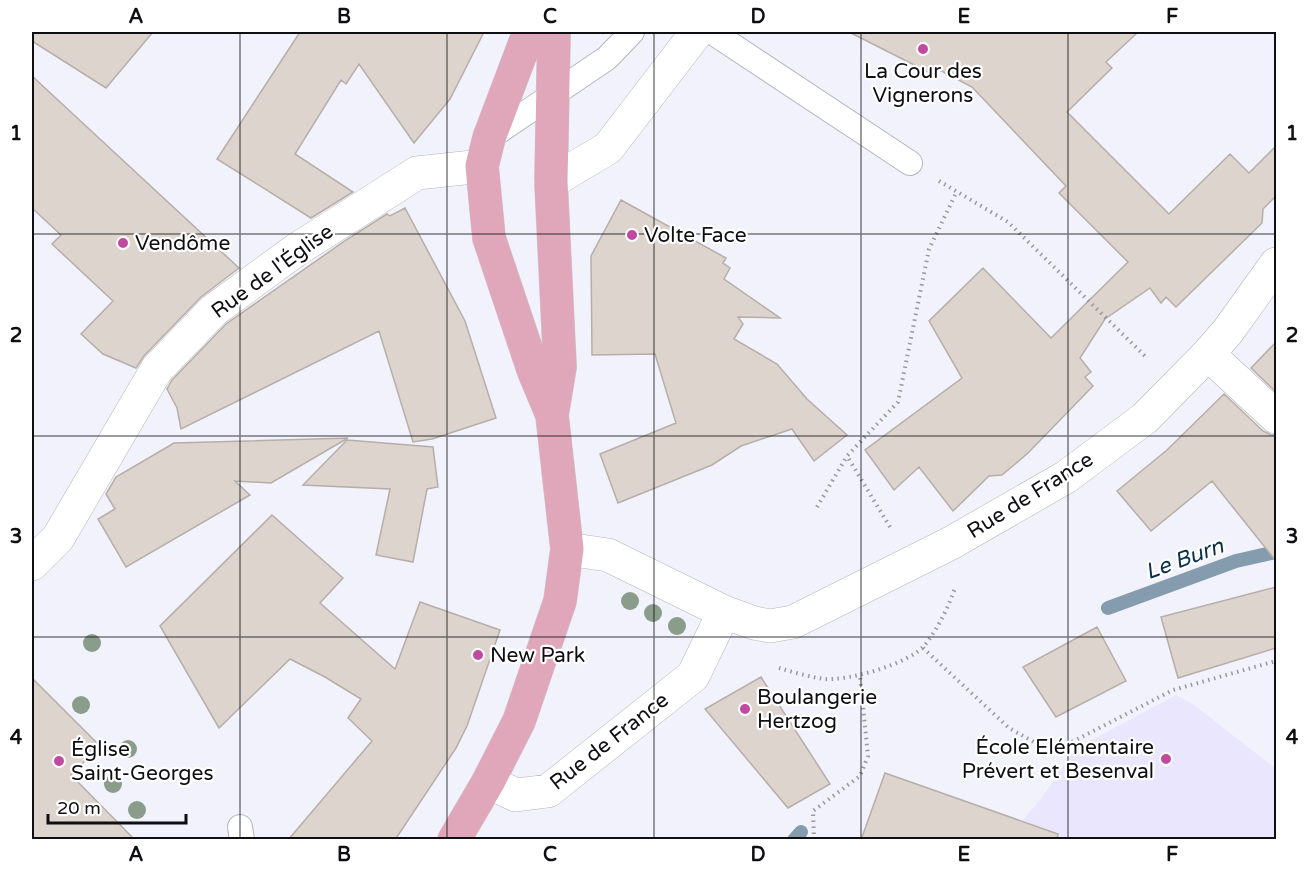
<svg xmlns="http://www.w3.org/2000/svg" width="1308" height="871" font-family="'Varela Round',sans-serif">
  <style>
    .education { fill: #e9e6fd }
    .lines { fill: none; stroke-linecap: round; stroke-linejoin: round }
    .stream { stroke: #859cae; stroke-width: 14 }
    .building { fill: #dcd4cd; stroke: #b6aea8; stroke-width: 1.5 }
    .lane-casing { stroke: #b5b5bf; stroke-width: 26 }
    .street-casing { stroke: #b5b5bf; stroke-width: 34 }
    .primary-casing { stroke: #cfcfd0; stroke-width: 34 }
    .path { stroke: #9898a0; stroke-width: 4; stroke-dasharray: 1.5 4.5; stroke-linecap: butt }
    .lane { stroke: #fff; stroke-width: 24 }
    .street { stroke: #fff; stroke-width: 33 }
    .primary { stroke: #dfa7b9; stroke-width: 33 }
    .tree { fill: #8a9d8b }
    .grid { fill: none; stroke: #0f0f13; stroke-width: 1.5; stroke-opacity: 0.55 }
    .poi-dot { fill: #c14aa0; stroke: #fff; stroke-width: 2 }
    .labels { text-anchor: middle; stroke-width: 4.5; stroke-linejoin: round; paint-order: stroke }
    .poi-label { font-size: 21px; fill: #0f0f13; stroke: #fff; text-anchor: start }
    .street-label { font-size: 21px; fill: #0f0f13; stroke: #fff }
    .water-label { font-size: 22px; font-style: italic; fill: #063049; stroke: #fff }
    .neatline { fill: none; stroke: #0f0f13; stroke-width: 2 }
    .grid-label { font-size: 20px; text-anchor: middle; font-weight: bold; fill: #0f0f13 }
  </style>
  <rect width="100%" height="100%" fill="#f2f2fc"/>
  <path class="education" d="M 1176,695 L 1194,705 L 1276,769 L 1276,839 L 1006,840 L 1041,799 L 1075,749 Z"/>
  <g class="lines">
    <path class="stream" d="M 1108,608 L 1236,561 L 1276,552
      M 794,840 L 801,832"/>
  </g>
  <path class="building" d="M 32,32 L 153,32 L 106,88 L 32,41 Z
    M 300,32 L 484,32 L 450,99 L 414,143 L 359,64 L 346,84 L 341,80 L 295,154 L 353,192 L 311,218 L 217,159 Z
    M 849,32 L 1138,32 L 1106,62 L 1112,68 L 1067,112 L 1169,214 L 1230,154 L 1249,173 L 1276,146 L 1276,196 L 1263,209 L 1262,223 L 1176,307 L 1166,297 L 1161,303 L 1150,288 L 1105,319 L 1080,358 L 1091,372 L 1085,377 L 1093,386 L 1028,453 L 1002,475 L 989,476 L 953,511 L 919,467 L 894,490 L 865,450 L 962,378 L 929,321 L 983,268 L 1051,338 L 1128,262 L 1059,193 L 1066,186 L 972,87 L 934,67 L 930,73 Z
    M 32,76 L 239,268 L 201,297 L 144,356 L 136,368 L 103,354 L 81,334 L 113,301 L 52,244 L 61,235 L 32,208 Z
    M 621,200 L 726,258 L 723,263 L 730,268 L 724,279 L 780,318 L 738,317 L 743,324 L 734,339 L 777,364 L 807,399 L 847,435 L 814,461 L 792,429 L 741,446 L 712,465 L 618,503 L 600,454 L 676,423 L 655,354 L 592,355 L 591,256 Z
    M 405,208 L 465,321 L 496,418 L 432,439 L 413,442 L 379,331 L 181,429 L 177,408 L 167,389 L 172,380 L 226,324 L 346,240 L 387,214 L 390,216 Z
    M 1276,342 L 1276,392 L 1251,368 Z
    M 1224,394 L 1263,431 L 1271,435 L 1276,435 L 1276,561 L 1212,481 L 1151,531 L 1117,491 L 1167,450 Z
    M 348,438 L 271,483 L 235,481 L 250,495 L 126,567 L 98,519 L 115,509 L 106,494 L 116,477 L 174,443 Z
    M 347,440 L 433,447 L 438,487 L 427,489 L 413,562 L 376,555 L 390,489 L 303,485 Z
    M 272,515 L 343,578 L 320,603 L 395,669 L 420,602 L 500,630 L 467,726 L 456,748 L 395,840 L 288,840 L 372,741 L 348,718 L 361,699 L 325,677 L 290,659 L 219,728 L 160,626 Z
    M 1276,587 L 1276,648 L 1178,678 L 1161,617 Z
    M 1097,627 L 1126,681 L 1056,717 L 1023,667 Z
    M 761,677 L 830,784 L 788,808 L 705,709 Z
    M 32,678 L 100,746 L 71,775 L 135,840 L 32,840 Z
    M 885,773 L 1058,834 L 1057,840 L 861,840 Z"/>
  <g class="lines">
    <defs>
      <path id="lane" d="M 712,32 L 910,163
        M 489,138 L 607,58 L 632,32
        M 240,827 L 242,840"/>
      <path id="street" d="M 551,182 L 608,148 L 697,32
        M 1208,354 L 1276,417
        M 567,549 L 608,555 L 724,612 L 754,623 L 770,626 L 793,622 L 951,543 L 1066,477 L 1145,418 L 1208,354 L 1228,331 L 1276,264
        M 32,564 L 58,538 L 157,369 L 214,310 L 296,250 L 417,173 L 482,166
        M 488,782 L 516,795 L 548,791 L 693,676 L 724,612"/>
      <path id="primary" d="M 529,32 L 489,138 L 482,166 L 489,238 L 534,372 L 552,415
        M 454,840 L 488,782 L 519,721 L 560,601 L 567,549 L 552,415 L 560,367 L 551,182 L 554,32"/>
    </defs>
    <use href="#lane" class="lane-casing"/>
    <use href="#street" class="street-casing"/>
    <use href="#primary" class="primary-casing"/>
    <path class="path" d="M 939,181 L 1008,222 L 1147,358
      M 817,507 L 847,456
      M 890,527 L 847,456 L 898,402 L 929,249 L 957,191
      M 923,648 L 1009,728 L 1041,746 L 1066,745 L 1173,690 L 1276,661
      M 779,668 C 793,672 810,677 824,679 C 848,681 909,664 925,645 C 938,628 948,608 955,588
      M 814,840 L 813,811 L 860,776 L 868,756 L 860,676"/>
    <use href="#lane" class="lane"/>
    <use href="#street" class="street"/>
    <use href="#primary" class="primary"/>
  </g>
  <g class="tree">
    <circle cx="630" cy="601" r="9"/>
    <circle cx="653" cy="613" r="9"/>
    <circle cx="677" cy="626" r="9"/>
    <circle cx="92" cy="643" r="9"/>
    <circle cx="81" cy="705" r="9"/>
    <circle cx="128" cy="749" r="9"/>
    <circle cx="113" cy="784" r="9"/>
    <circle cx="137" cy="810" r="9"/>
  </g>
  <path class="grid" d="M 240,32 L 240,840M 447,32 L 447,840M 654,32 L 654,840M 861,32 L 861,840M 1068,32 L 1068,840M 32,234 L 1276,234M 32,436 L 1276,436M 32,637 L 1276,637"/>
  <g class="poi-dot">
    <circle cx="923" cy="49" r="6"/>
    <circle cx="632" cy="235" r="6"/>
    <circle cx="123" cy="243" r="6"/>
    <circle cx="478" cy="655" r="6"/>
    <circle cx="745" cy="709" r="6"/>
    <circle cx="1166" cy="759" r="6"/>
    <circle cx="59" cy="761" r="6"/>
  </g>
  <g class="labels">
    <g class="poi-label">
      <text x="923" y="78" text-anchor="middle">La Cour des<tspan x="923" dy="24">Vignerons</tspan></text>
      <text x="644" y="242">Volte Face</text>
      <text x="135" y="250">Vendôme</text>
      <text x="490" y="662">New Park</text>
      <text x="757" y="704">Boulangerie<tspan x="757" dy="24">Hertzog</tspan></text>
      <text x="1154" y="754" text-anchor="end">École Elémentaire<tspan x="1154" dy="24">Prévert et Besenval</tspan></text>
      <text x="71" y="756">Église<tspan x="71" dy="24">Saint-Georges</tspan></text>
    </g>
    <g class="street-label">
      <text transform="translate(272 271) rotate(-36)" y="7">Rue de l'Église</text>
      <text transform="translate(1030 495) rotate(-32)" y="7">Rue de France</text>
      <text transform="translate(609 741) rotate(-38)" y="7">Rue de France</text>
    </g>
    <g class="water-label">
      <text transform="translate(1184 558) rotate(-20)" y="8">Le Burn</text>
    </g>
  </g>
  <rect width="1308" height="871" fill="none" stroke="#ffffff" stroke-width="66"/>
  <path d="M48 814v9h138v-9" fill="none" stroke="#0f0f13" stroke-width="3"/>
  <text x="57" y="814" font-size="18" fill="#0f0f13" stroke="#ffffff" stroke-width="4.5" paint-order="stroke">20 m</text>
  <rect x="33" y="33" width="1242" height="805" class="neatline"/>
  <g class="grid-label">
    <text x="136" y="23">A</text>
    <text x="344" y="23">B</text>
    <text x="550" y="23">C</text>
    <text x="758" y="23">D</text>
    <text x="964" y="23">E</text>
    <text x="1172" y="23">F</text>
    <text x="16" y="140">1</text>
    <text x="1292" y="140">1</text>
    <text x="16" y="342">2</text>
    <text x="1292" y="342">2</text>
    <text x="16" y="543">3</text>
    <text x="1292" y="543">3</text>
    <text x="16" y="744">4</text>
    <text x="1292" y="744">4</text>
    <text x="136" y="861">A</text>
    <text x="344" y="861">B</text>
    <text x="550" y="861">C</text>
    <text x="758" y="861">D</text>
    <text x="964" y="861">E</text>
    <text x="1172" y="861">F</text>
  </g>
</svg>
